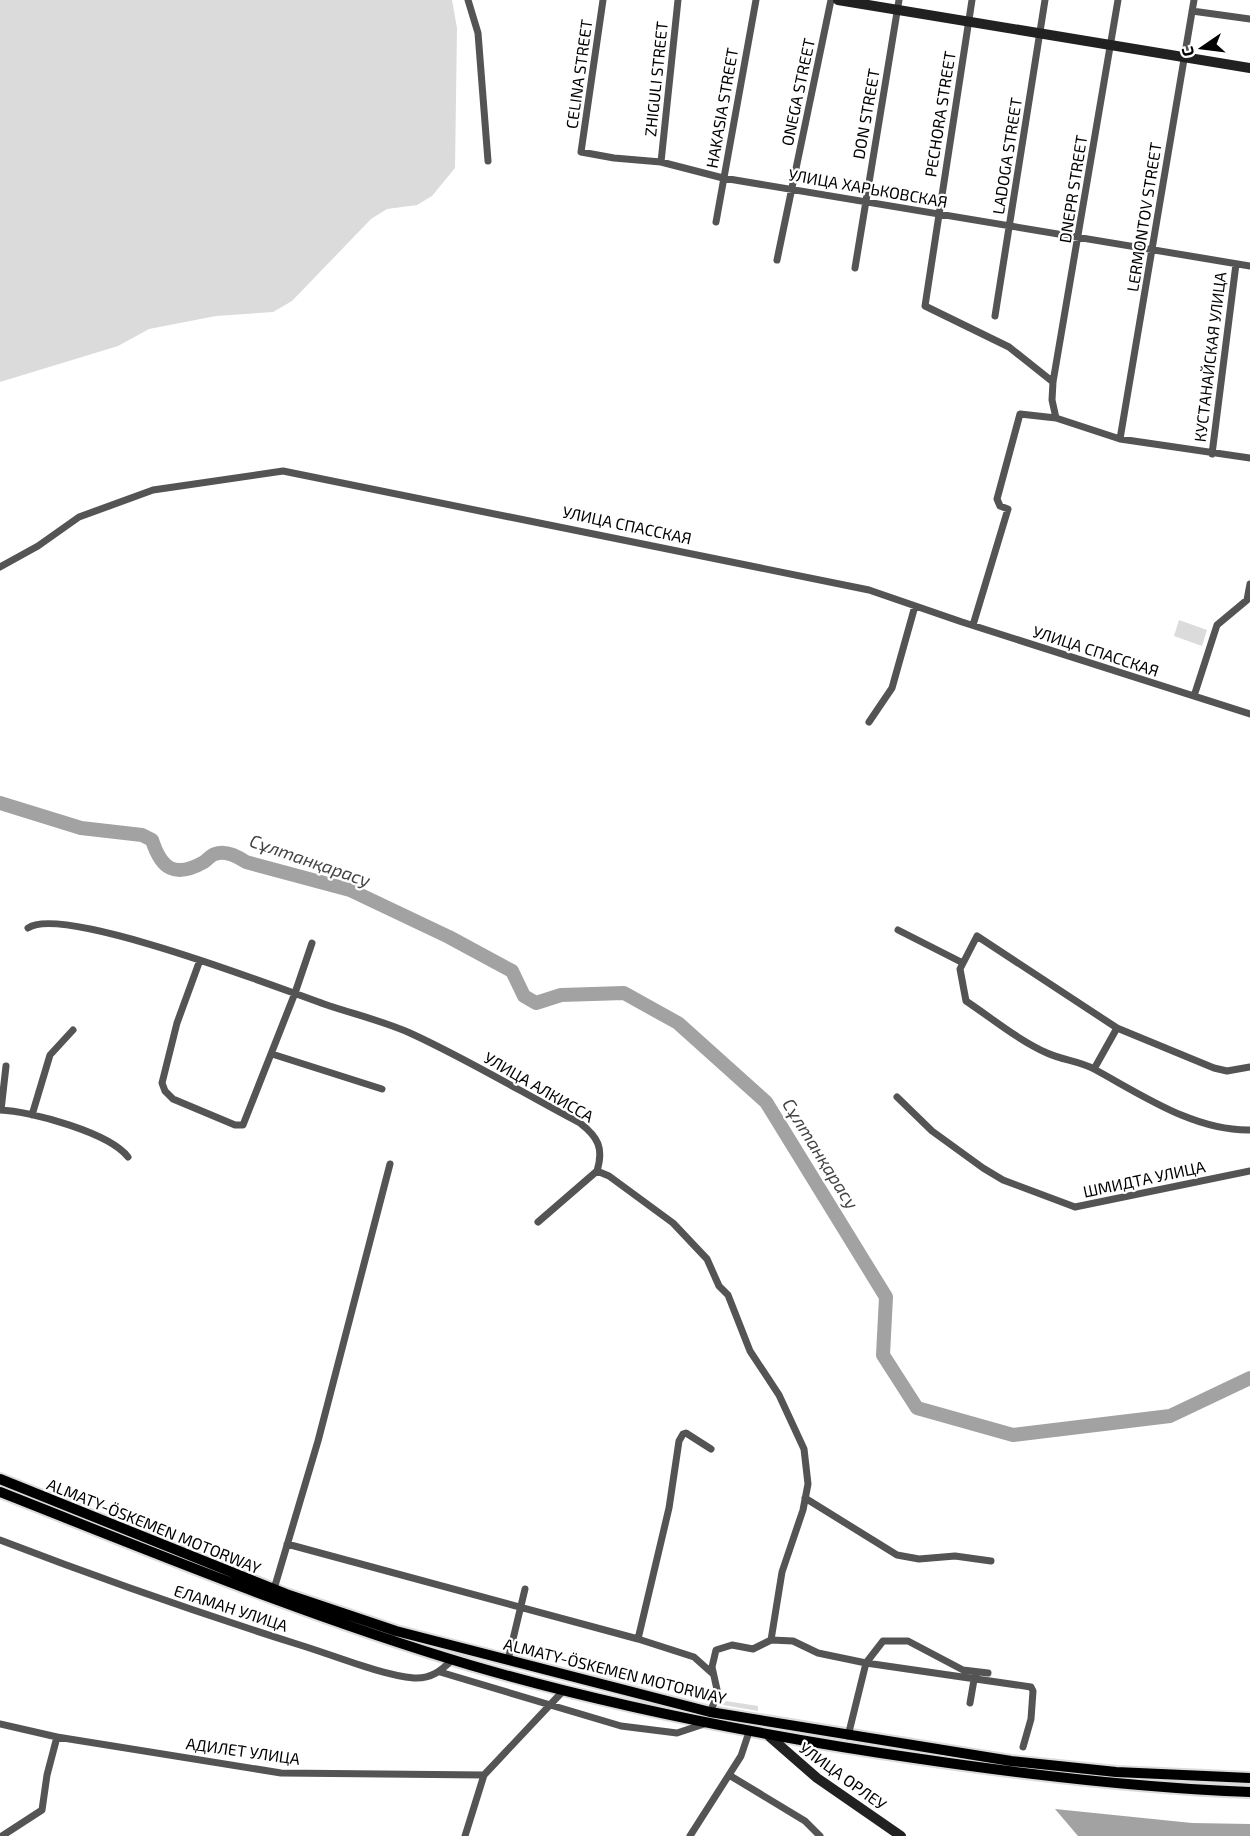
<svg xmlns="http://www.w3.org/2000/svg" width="1250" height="1836" font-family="'Exo 2',sans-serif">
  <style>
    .green { fill: #dbdbdb }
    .water { fill: #a2a2a2 }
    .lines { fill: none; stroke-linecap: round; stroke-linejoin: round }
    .river { stroke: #a2a2a2; stroke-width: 14 }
    .primary-casing { stroke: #dbdbdb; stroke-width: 14 }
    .street { stroke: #545454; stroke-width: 7 }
    .secondary { stroke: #212121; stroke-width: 10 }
    .primary { stroke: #000; stroke-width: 10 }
    .labels { text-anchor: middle; stroke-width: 4.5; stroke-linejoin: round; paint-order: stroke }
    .street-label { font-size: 16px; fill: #000; stroke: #fff }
    .water-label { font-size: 18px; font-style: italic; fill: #434343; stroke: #fff }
  </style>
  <rect width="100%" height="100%" fill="#fff"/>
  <path class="green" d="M 0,0 L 452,0 L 457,28 L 455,168 L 432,196 L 417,205 L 387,209 L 371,219 L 292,301 L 273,312 L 216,316 L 149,329 L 118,346 L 0,382 Z
    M 1179,620 L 1207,630 L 1202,646 L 1174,636 Z
    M 587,1660 L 631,1670 L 638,1685 L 584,1670 Z
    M 726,1701 L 758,1706 L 758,1711 L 723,1705 Z"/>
  <path class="water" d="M 1055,1809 L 1192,1823 L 1250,1824 L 1250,1836 L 1078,1836 Z"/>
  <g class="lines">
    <path class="river" d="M 0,803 L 81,828 L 142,835 L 152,840 C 161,868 174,879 204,862 C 207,860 211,855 215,854 C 225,850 237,856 246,862 L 350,890 L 449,937 L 512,971 L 524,996 L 536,1003 L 561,995 L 624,993 L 678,1023 L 766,1102 L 886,1297 L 883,1355 L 917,1408 L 1013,1435 L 1170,1416 L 1250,1378"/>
    <defs>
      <path id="primary" d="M 0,1479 L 286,1594 L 396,1631 L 710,1712 L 1011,1761 L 1116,1772 L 1250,1778
        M 0,1492 C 155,1553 309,1617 470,1665 C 617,1708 768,1737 921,1759 C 1030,1775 1139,1788 1250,1792"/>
    </defs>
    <use href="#primary" class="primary-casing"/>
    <path class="street" d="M 468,0 L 478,33 L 488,161
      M 603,0 L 581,152 L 614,158 L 661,162 L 723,178 L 1250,266
      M 972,0 L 925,306 L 1009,347 L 1053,382 L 1052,400 L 1056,418
      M 1192,11 L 1250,19
      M 661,162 L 678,0
      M 716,222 L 756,0
      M 777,260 L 831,0
      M 855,268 L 899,0
      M 995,316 L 1045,0
      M 1053,382 L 1118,0
      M 1120,439 L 1194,0
      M 1212,454 L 1236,264
      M 0,567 L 38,546 L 79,517 L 153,490 L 283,471 L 869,590 L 962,622 L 1250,714
      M 973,625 L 1008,509 L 1000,506 L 997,499 L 1020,414 L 1056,418 L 1120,439 L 1250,458
      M 1194,696 L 1217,625 L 1247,600 L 1250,584
      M 869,722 L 892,688 L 915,606
      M 28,928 C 62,904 279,988 324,1004 C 353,1014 383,1021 410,1033 C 469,1060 523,1093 580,1123 C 598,1137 604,1148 597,1171
      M 898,930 L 963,963
      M 200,960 L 177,1023 L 162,1083 L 165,1091 L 173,1099 L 235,1125 L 243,1125 L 295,993 L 312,943
      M 272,1054 L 382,1089
      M 1250,1067 L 1227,1071 L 1214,1068 L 1117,1028 L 977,936 L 960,969 L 966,1001 C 993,1019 1018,1040 1047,1053 C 1062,1060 1079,1061 1094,1069 C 1142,1095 1194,1131 1250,1130
      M 1094,1069 L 1117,1028
      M 897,1097 L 932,1131 L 983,1168 L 1003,1180 L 1075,1207 L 1250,1171
      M 0,1110 C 31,1111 110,1133 128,1157
      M 1,1110 L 6,1066
      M 32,1115 L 50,1055 L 73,1030
      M 597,1171 L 609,1176 L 673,1223 L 707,1259 L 719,1286 L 728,1295 L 750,1351 L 779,1395 L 804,1449 L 808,1484 L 803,1510 L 782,1572 L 771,1640 L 753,1649 L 732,1645 L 716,1650 L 712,1667 L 718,1694 L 710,1712
      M 538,1222 L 597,1171
      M 805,1498 L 897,1555 L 919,1559 L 955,1556 L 991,1561
      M 0,1540 C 99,1578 199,1613 300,1645 C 333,1655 381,1675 414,1678 C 431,1679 441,1671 453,1659
      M 287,1544 L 638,1639 L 694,1657 L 713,1674
      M 274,1589 L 318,1441 L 390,1164
      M 638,1639 L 669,1508 L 679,1441 L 683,1434 L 686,1433 L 711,1449
      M 771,1640 L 793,1641 L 818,1653 L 866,1663 L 1031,1687 L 1033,1691 L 1031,1719 L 1023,1747
      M 508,1660 L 525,1589
      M 440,1672 L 621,1726 L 677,1733 L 704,1724
      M 970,1703 L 975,1674
      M 0,1724 L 57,1737 L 281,1773 L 484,1775
      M 848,1736 L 866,1663 L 883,1641 L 908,1641 L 963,1670 L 988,1673
      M 729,1775 L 805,1821 L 820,1836
      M 2,1836 L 42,1810 L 47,1775 L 57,1737
      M 465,1836 L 484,1775 L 564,1690
      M 690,1836 L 741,1756 L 749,1732"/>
    <path class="secondary" d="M 838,0 L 1250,68
      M 770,1737 L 817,1778 L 901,1836"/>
    <use href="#primary" class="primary"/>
  </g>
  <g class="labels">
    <g class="street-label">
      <text transform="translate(579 74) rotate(-82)" y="6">CELINA STREET</text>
      <text transform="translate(656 79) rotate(-84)" y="6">ZHIGULI STREET</text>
      <text transform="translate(798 92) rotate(-78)" y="6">ONEGA STREET</text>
      <text transform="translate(722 108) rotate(-80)" y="6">HAKASIA STREET</text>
      <text transform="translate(866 114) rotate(-80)" y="6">DON STREET</text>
      <text transform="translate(940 114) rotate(-81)" y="6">PECHORA STREET</text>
      <text transform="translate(1007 156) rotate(-81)" y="6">LADOGA STREET</text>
      <text transform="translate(868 188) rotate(10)" y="6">УЛИЦА ХАРЬКОВСКАЯ</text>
      <text transform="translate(1073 189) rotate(-81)" y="6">DNEPR STREET</text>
      <text transform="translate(1144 217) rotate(-81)" y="6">LERMONTOV STREET</text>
      <text transform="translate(1210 357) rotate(-83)" y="6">КУСТАНАЙСКАЯ УЛИЦА</text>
      <text transform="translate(627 525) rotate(12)" y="6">УЛИЦА СПАССКАЯ</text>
      <text transform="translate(1096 651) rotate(18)" y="6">УЛИЦА СПАССКАЯ</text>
      <text transform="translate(539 1087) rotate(30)" y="6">УЛИЦА АЛКИССА</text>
      <text transform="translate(1144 1179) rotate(-12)" y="6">ШМИДТА УЛИЦА</text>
      <text transform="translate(154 1526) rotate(22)" y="6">ALMATY-ÖSKEMEN MOTORWAY</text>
      <text transform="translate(231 1608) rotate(18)" y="6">ЕЛАМАН УЛИЦА</text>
      <text transform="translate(615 1671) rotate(14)" y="6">ALMATY-ÖSKEMEN MOTORWAY</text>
      <text transform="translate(243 1751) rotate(8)" y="6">АДИЛЕТ УЛИЦА</text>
      <text transform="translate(843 1776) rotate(36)" y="6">УЛИЦА ОРЛЕУ</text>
    </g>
    <g class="water-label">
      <text transform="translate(310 861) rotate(19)" y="6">Сұлтанқарасу</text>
      <text transform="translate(820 1154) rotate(58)" y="6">Сұлтанқарасу</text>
    </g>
  </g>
  <g transform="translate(1202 48) rotate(256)" stroke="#ffffff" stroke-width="4.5" paint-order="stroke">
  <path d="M0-4.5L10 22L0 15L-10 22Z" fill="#000000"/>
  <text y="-9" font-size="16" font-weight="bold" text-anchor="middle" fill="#000000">С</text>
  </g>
</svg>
